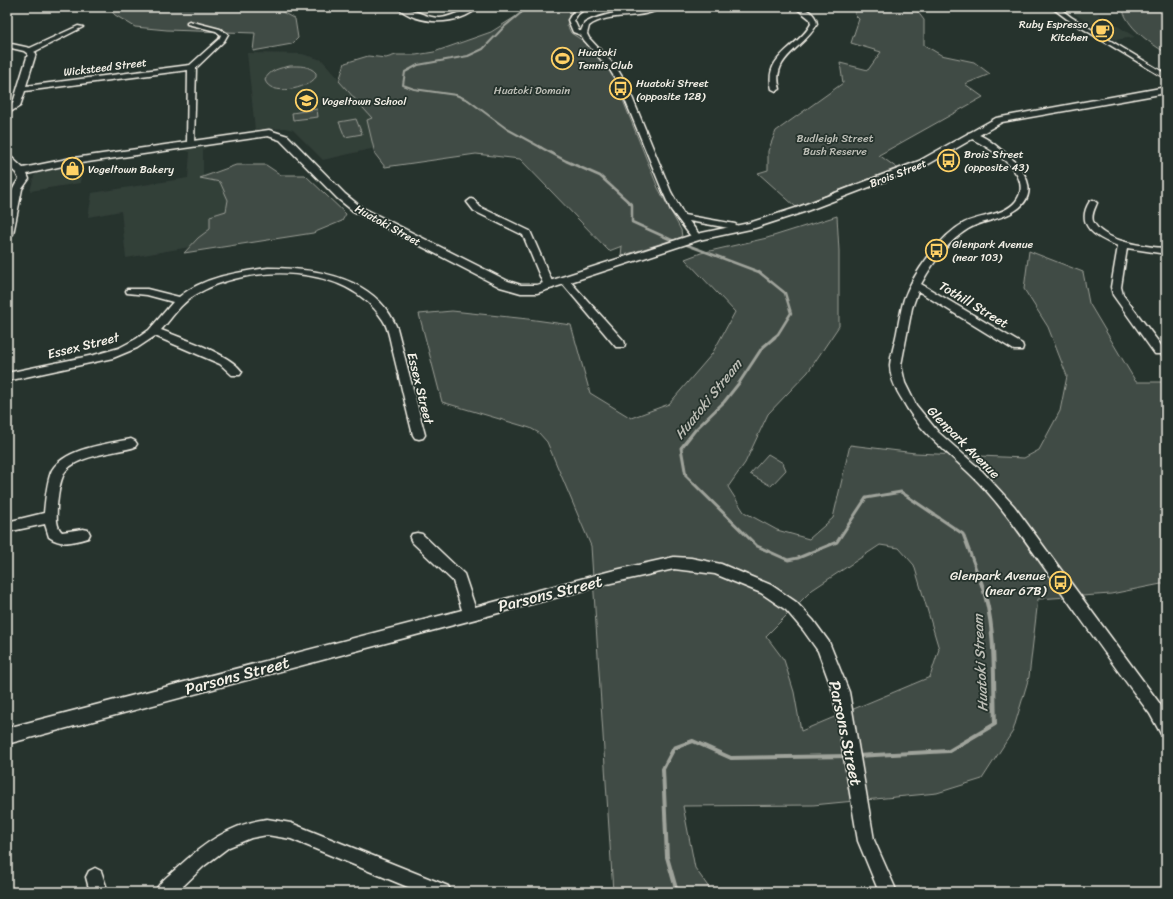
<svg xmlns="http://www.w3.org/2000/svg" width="1173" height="899" font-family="Sriracha,sans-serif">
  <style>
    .built { fill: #333f39 }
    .green { fill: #414b45; stroke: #9a9e96; fill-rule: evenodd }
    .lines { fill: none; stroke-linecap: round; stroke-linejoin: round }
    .stream-far3 { stroke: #9fa39b; stroke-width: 2 }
    .stream-far2 { stroke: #9fa39b; stroke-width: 2.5 }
    .stream-far1 { stroke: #9fa39b; stroke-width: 3 }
    .stream { stroke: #9fa39b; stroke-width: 4 }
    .minor-casing { stroke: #f4f1e8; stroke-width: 3 }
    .major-casing { stroke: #f4f1e8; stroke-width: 3 }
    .minor { fill: #26332d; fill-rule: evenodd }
    .major { fill: #26332d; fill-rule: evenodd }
    .labels { text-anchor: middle; stroke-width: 3.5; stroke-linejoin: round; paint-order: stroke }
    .far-poi-label { font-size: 11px; fill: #f4f1e8; stroke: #26332d; text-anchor: start }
    .far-street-label { font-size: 11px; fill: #f4f1e8; stroke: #26332d }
    .far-park-label { font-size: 11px; fill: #bebfb7; stroke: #26332d }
    .street-label { font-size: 13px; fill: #f4f1e8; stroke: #26332d }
    .poi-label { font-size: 13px; fill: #f4f1e8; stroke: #26332d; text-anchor: end }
    .water-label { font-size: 14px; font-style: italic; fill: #bcbdb5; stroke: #26332d }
    .near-street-label { font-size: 16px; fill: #f4f1e8; stroke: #26332d }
  </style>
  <rect width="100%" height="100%" fill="#26332d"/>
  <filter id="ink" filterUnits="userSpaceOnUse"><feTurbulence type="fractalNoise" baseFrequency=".025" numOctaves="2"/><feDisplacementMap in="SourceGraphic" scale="8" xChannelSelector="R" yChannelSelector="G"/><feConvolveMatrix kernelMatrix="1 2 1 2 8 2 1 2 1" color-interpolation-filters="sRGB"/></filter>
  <g filter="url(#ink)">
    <path class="built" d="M 1064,7 L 1087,7 L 1135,37 L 1115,40 Z
      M 247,53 L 302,54 L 322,60 L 372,116 L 393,144 L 323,160 L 293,130 L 285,128 L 255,130 Z
      M 208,146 L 203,150 L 203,175 L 233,170 L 242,238 L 126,258 L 121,211 L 88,217 L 92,193 L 188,178 L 190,152 L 185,150 Z
      M 83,165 L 80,183 L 30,191 L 34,176 L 39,171 Z"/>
    <path class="green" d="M 108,7 L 273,7 L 295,19 L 298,38 L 292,44 L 253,51 L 255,33 L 167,30 L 135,27 L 115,15 Z
      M 531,7 L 629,7 L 575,12 L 569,15 L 567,25 L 571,33 L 591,46 L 612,73 L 658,188 L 681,230 L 682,237 L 621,256 L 622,246 L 609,251 L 520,159 L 476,154 L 385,167 L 375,154 L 367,120 L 372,118 L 339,81 L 345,63 L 368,56 L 386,58 L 396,55 L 416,55 L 434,52 L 491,32 Z
      M 855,7 L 914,7 L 924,20 L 924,45 L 941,55 L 974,62 L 990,74 L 965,84 L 983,97 L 879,155 L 897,168 L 796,207 L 758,173 L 768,170 L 768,151 L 776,131 L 843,83 L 840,63 L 868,70 L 881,52 L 851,43 L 859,19 L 855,15 Z
      M 1122,7 L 1166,7 L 1166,53 C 1149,42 1127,28 1122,7 Z
      M 290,66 C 299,66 309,65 316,73 L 316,77 C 308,89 270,97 265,80 C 269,70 280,68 290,66 Z
      M 317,109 L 318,117 L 293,120 L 292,113 Z
      M 356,119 L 362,134 L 345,137 L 339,122 Z
      M 236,165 L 266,165 L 281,175 L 305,175 L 346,214 L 342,221 L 313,233 L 184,253 L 198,238 L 210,229 L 210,216 L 226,211 L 228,200 L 220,182 L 200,178 Z
      M 837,216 L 839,251 L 839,326 L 808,372 L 768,414 L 745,463 L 728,487 L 744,512 L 777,530 L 809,539 L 833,518 L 850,445 L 915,453 L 1024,458 L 1039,450 L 1060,411 L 1067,376 L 1048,327 L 1024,289 L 1029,251 L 1083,272 L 1089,303 L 1136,382 L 1166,382 L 1166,583 L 1111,594 L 1038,599 L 1029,677 L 1013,731 L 982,779 L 937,793 L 813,805 L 683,806 L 695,868 L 712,892 L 613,892 L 591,546 L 547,442 L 539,433 L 530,428 L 442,402 L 419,314 L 452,311 L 528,319 L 571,325 L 590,393 L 631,418 L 669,404 L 712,354 L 735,312 L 685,259 L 701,253 L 767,238 ZM 880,545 L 899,548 L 914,565 L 939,649 L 930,677 L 801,731 L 794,692 L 784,660 L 766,636 L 812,590 Z
      M 768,454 L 783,463 L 786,470 L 771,486 L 750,474 Z"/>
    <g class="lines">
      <path class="stream-far3" d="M 528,7 L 504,27 L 483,49 L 468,56 L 418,65 L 405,72 L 403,85 L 414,89 L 456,95 L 468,100 L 507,129 L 542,148"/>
      <path class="stream-far2" d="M 540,147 L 566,161 L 600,176 L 632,205 L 632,222 L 676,242
        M 682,243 L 759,272 L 785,293 L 791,313 L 778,334 L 773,338"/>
      <path class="stream-far1" d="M 775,337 L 762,348 L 739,383 L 724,402 L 696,429 L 681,448 L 686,476 L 757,546 L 788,560 L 798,558 L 837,542 L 866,498 L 901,492 L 963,534 L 981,583"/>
      <path class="stream" d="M 856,756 L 949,751 L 995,724 C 993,677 997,626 981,582
        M 677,892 L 667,857 L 663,769 L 674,748 L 693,741 L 731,758 L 848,756"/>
      <defs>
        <path id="minor" d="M 397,7 C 412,7 424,18 440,18 C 454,17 465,7 479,7 C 458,26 418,26 397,7 Z
          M 580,7 L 587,7 L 578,14 L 574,20 L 579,31 L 581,31 L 584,24 C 596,14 645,7 661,7 C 644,21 608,11 589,26 L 587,34 L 589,38 L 616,67 L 627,85 L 671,192 L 684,215 L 735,224 L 740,228 L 738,230 L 735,231 L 729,228 L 689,221 L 701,237 L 699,239 L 693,239 L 671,210 L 663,192 L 619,85 L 610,70 L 584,40 L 581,35 L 573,32 L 568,20 L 573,12 Z
          M 795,7 C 805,7 816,13 817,24 C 805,48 770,57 780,89 L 776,91 L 772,89 C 763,56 798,48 811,24 L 810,19 Z
          M 1051,7 L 1058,7 L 1071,17 L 1166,74 L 1166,79 L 1067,19 Z
          M 189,21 L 220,29 L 228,34 L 224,41 L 196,68 L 194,145 L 188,145 L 187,143 L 188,70 L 25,91 L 20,106 L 7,114 L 7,108 L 13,103 L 28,54 L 24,51 L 7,47 L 7,43 L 30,48 L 78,26 L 83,27 L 34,52 L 36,53 L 26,86 L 190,65 L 219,39 L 221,35 L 216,31 L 187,24 L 187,22 Z
          M 968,133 C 978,131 993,143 1000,149 C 1023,165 1045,195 1011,213 C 998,220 981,221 968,229 C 948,241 932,264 921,284 L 1022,344 L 1023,347 L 1022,350 L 1014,350 L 918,291 L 912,308 L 901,365 L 905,383 L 916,405 L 938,432 L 982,471 L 1014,506 L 1160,704 L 1166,714 L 1166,737 L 1161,734 L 1150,714 C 1115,668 1082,620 1048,573 C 1023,538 1000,502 968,472 C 944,449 919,431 903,401 C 896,390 890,378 890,365 C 891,354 895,343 897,332 C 899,321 901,309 904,299 C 913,274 940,236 964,223 C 980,215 1004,216 1016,201 C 1036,174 987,146 968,137 Z
          M 471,199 L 474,200 L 480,207 L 530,231 L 554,286 L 553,288 L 549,289 L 544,286 L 523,235 L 474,211 L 467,202 Z
          M 1093,200 L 1097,203 C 1095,208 1091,215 1093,221 C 1102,242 1147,247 1166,248 L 1166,254 L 1127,248 L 1121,287 L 1123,295 L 1163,348 L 1164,351 L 1163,354 L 1155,354 L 1113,295 L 1111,287 L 1118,246 C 1097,238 1074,226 1090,201 Z
          M 268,268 C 317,268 376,277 397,328 L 425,435 L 423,438 L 419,439 L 415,438 L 413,435 C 406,408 400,380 393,352 C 390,342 389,329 383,320 C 347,262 247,263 195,295 C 180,304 172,318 161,330 C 181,338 231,354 242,372 L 240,375 L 232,375 L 220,364 L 155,336 L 137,348 L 113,358 L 7,381 L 7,373 L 94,355 L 119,348 L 136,339 L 149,330 L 173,302 L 147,295 L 127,293 L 126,291 L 127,289 L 147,289 L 179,297 C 203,277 238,272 268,268 Z
          M 565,278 L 568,279 L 624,341 L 625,344 L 624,347 L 616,347 L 562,283 L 560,281 L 562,279 Z
          M 131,439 L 135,441 L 137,444 L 135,447 C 117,453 70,455 63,476 C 59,485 58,496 57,506 C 57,514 55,526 62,532 L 83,529 L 88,530 L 90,534 L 88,538 C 74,542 61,546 49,537 L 45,524 L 7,532 L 7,522 L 44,513 C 45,502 47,480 52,470 C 66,448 107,444 131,439 Z
          M 417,533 L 422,534 L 464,574 L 475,607 L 611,571 L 674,557 L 691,558 L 721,564 L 771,585 L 796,602 L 813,620 L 829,642 L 849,692 L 874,840 L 897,892 L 879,892 L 858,841 L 833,692 L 818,651 L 803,630 L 786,610 L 761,593 L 715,574 L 674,569 L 611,583 L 7,744 L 7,728 L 462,610 L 453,581 L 412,542 L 410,538 L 412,534 Z
          M 267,819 L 291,823 L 448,886 L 451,892 L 420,892 L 291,839 L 267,835 L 251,838 L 229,847 L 204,866 L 177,892 L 155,892 C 159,882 168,876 176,869 C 203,844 230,824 267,819 Z
          M 95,868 L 101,871 L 108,892 L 90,892 L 86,877 L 89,871 Z"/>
        <path id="major" d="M 1166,87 L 1166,93 L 1002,122 L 927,165 L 804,212 L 755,228 L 699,240 L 537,293 L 521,293 L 500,287 L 353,211 L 337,198 L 280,140 L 268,136 L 67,165 L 27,174 L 29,179 L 22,189 L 13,234 L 11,236 L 7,237 C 7,216 5,198 19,179 L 16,173 L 7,165 L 7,156 L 11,157 L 23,168 L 67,159 L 269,130 L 288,136 L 345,194 L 361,207 L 508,281 L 521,285 L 537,285 L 692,235 L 749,223 L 796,208 L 919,161 L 996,118 Z"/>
      </defs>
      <use href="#minor" class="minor-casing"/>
      <use href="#major" class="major-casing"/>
      <use href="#minor" class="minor"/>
      <use href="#major" class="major"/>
    </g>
  </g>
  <defs>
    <symbol id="cafe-ring" viewBox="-11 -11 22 22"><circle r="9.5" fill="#26332d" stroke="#ffd166" stroke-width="1.5"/><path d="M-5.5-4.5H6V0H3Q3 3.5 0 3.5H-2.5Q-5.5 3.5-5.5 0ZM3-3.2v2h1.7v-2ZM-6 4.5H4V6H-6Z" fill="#ffd166"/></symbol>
    <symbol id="stadium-ring" viewBox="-11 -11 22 22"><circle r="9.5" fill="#26332d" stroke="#ffd166" stroke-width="1.5"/><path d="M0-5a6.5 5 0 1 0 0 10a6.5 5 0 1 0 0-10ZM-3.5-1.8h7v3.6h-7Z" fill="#ffd166"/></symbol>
    <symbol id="bus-ring" viewBox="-11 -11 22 22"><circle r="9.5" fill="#26332d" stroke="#ffd166" stroke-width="1.5"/><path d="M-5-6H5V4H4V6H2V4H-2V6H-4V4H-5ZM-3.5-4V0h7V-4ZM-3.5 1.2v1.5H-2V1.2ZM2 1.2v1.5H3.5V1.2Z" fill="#ffd166"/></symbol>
    <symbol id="school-ring" viewBox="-11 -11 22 22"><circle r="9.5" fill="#26332d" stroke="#ffd166" stroke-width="1.5"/><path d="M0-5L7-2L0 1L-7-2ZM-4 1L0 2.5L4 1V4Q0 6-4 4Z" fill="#ffd166"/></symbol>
    <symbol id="shop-ring" viewBox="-11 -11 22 22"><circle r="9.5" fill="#26332d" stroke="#ffd166" stroke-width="1.5"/><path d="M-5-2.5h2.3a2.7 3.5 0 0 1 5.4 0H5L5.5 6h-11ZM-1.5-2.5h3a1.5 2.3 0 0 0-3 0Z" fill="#ffd166"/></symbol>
  </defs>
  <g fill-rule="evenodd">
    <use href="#cafe-ring" x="1090" y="18" width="25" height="25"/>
    <use href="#stadium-ring" x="550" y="46" width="25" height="25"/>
    <use href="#bus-ring" x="608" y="76" width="25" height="25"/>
    <use href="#school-ring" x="294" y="88" width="25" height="25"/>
    <use href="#bus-ring" x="936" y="148" width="25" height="25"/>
    <use href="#shop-ring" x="60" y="156" width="25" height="25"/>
    <use href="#bus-ring" x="924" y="238" width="25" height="25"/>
    <use href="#bus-ring" x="1048" y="570" width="25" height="25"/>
  </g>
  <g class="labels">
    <g class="far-poi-label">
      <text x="1088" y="28" text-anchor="end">Ruby Espresso<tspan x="1088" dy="13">Kitchen</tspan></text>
      <text x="578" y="56">Huatoki<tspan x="578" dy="13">Tennis Club</tspan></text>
      <text x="636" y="87">Huatoki Street<tspan x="636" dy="13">(opposite 128)</tspan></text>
      <text x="322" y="105">Vogeltown School</text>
      <text x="964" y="158">Brois Street<tspan x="964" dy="13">(opposite 43)</tspan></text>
      <text x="88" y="173">Vogeltown Bakery</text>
      <text x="952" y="248">Glenpark Avenue<tspan x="952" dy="13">(near 103)</tspan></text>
    </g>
    <g class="far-street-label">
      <text transform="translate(105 67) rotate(-7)" y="4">Wicksteed Street</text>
      <text transform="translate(898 173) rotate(-21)" y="4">Brois Street</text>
      <text transform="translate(388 225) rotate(29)" y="4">Huatoki Street</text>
    </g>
    <g class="far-park-label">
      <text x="532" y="94">Huatoki Domain</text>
      <text x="835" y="142">Budleigh Street<tspan x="835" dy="13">Bush Reserve</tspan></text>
    </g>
    <g class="street-label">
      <text transform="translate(974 304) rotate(31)" y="5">Tothill Street</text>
      <text transform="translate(83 345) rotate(-14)" y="5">Essex Street</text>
      <text transform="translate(421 388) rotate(76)" y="5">Essex Street</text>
      <text transform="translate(964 442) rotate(45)" y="5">Glenpark Avenue</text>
    </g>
    <g class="poi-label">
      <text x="1046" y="580">Glenpark Avenue<tspan x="1046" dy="15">(near 67B)</tspan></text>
    </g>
    <g class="water-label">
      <text transform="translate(708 399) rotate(-51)" y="5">Huatoki Stream</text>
      <text transform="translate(980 663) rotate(-93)" y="5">Huatoki Stream</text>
    </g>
    <g class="near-street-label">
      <text transform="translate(550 593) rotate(-14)" y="6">Parsons Street</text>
      <text transform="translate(237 675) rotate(-15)" y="6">Parsons Street</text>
      <text transform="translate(846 733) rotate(78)" y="6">Parsons Street</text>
    </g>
  </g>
  <rect width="1173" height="899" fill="none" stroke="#26332d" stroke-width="24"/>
  <rect x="12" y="12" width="1149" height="875" fill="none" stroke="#f4f1e8" stroke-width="1.5" filter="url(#ink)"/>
</svg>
